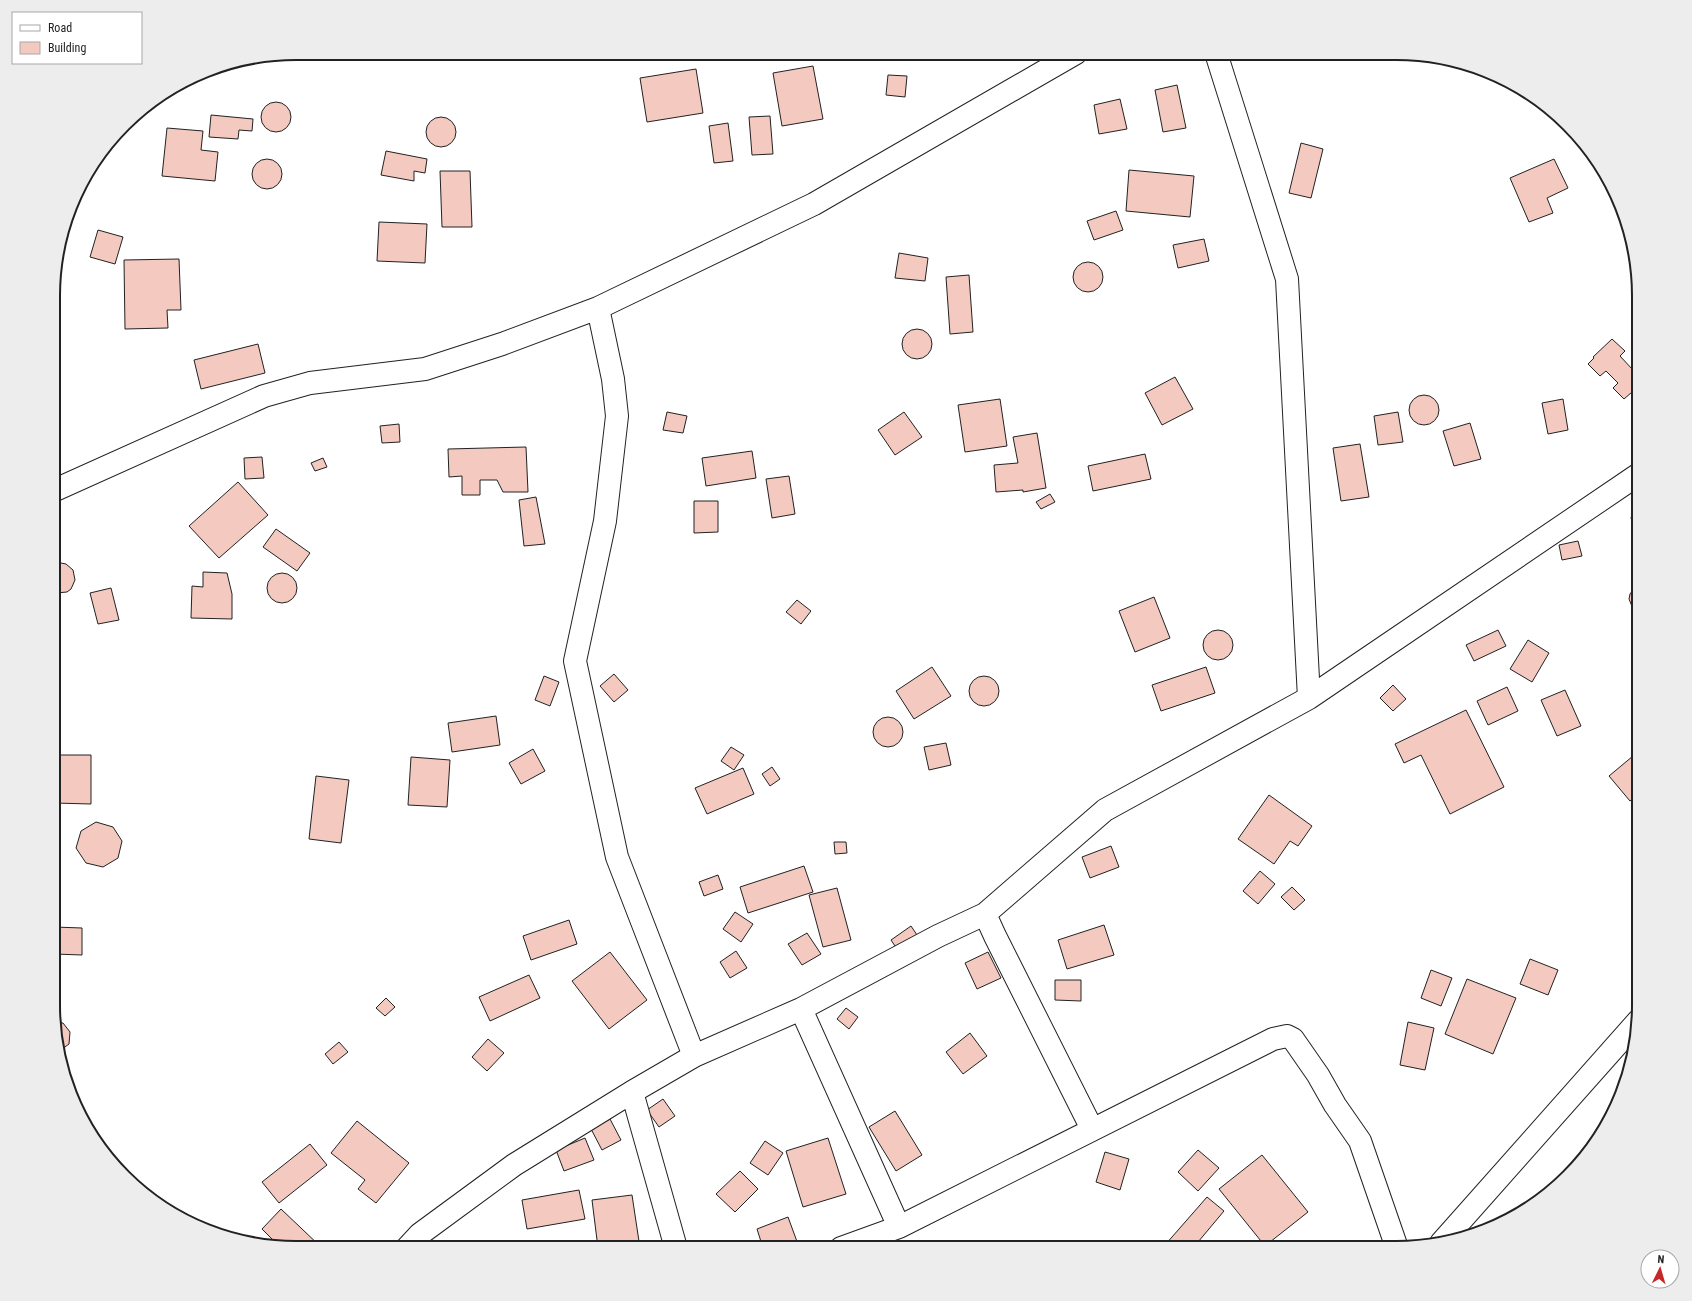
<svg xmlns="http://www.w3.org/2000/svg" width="1692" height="1301" font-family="'Roboto Condensed',sans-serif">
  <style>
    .building { fill: #f3c9c0; stroke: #222 }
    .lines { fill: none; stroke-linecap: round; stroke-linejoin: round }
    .minor-casing { stroke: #222; stroke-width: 24 }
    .minor { stroke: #fff; stroke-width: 22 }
    .rim { fill: none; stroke: #222; stroke-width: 2 }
  </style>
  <rect width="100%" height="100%" fill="#fff"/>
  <path class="building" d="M 813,66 L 823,119 L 782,126 L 773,73 Z
    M 696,69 L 703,113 L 647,122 L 640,78 Z
    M 888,75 L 907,76 L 905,97 L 886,95 Z
    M 1177,85 L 1186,128 L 1163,132 L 1155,90 Z
    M 1120,99 L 1127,129 L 1099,134 L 1094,105 Z
    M261 117a15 15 0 1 1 30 0a15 15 0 1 1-30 0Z
    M 211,115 L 253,119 L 252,131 L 239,130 L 238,139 L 209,137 Z
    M 770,116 L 773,154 L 752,155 L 749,117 Z
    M426 132a15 15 0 1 1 30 0a15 15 0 1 1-30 0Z
    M 728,123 L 733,161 L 714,163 L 709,126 Z
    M 167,128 L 203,131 L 201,150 L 218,152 L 215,181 L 162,176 Z
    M 1301,143 L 1323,149 L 1311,198 L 1289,193 Z
    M 386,151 L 427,159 L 425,173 L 414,171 L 414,181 L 381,175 Z
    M252 174a15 15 0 1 1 30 0a15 15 0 1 1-30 0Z
    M 1554,159 L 1568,188 L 1547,198 L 1553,213 L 1529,222 L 1510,178 Z
    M 1129,170 L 1194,176 L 1190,217 L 1126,211 Z
    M 440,171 L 470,171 L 472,227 L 442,227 Z
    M 1116,211 L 1123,230 L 1094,240 L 1087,221 Z
    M 379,222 L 427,224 L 425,263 L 377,261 Z
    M 98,230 L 123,237 L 115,264 L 90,257 Z
    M 1204,239 L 1209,261 L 1178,268 L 1173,245 Z
    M 899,253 L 928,258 L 925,281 L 895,278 Z
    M 179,259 L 181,310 L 167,310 L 168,328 L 125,329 L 124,260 Z
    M1073 277a15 15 0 1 1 30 0a15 15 0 1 1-30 0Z
    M 969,275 L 973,332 L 950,334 L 946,277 Z
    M902 344a15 15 0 1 1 30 0a15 15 0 1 1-30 0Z
    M 1612,339 L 1625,351 L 1620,356 L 1633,370 L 1639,364 L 1639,386 L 1624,399 L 1613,388 L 1618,383 L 1606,371 L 1600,376 L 1588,364 L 1594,358 L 1593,357 Z
    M 258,344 L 265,373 L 201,389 L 194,360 Z
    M 1175,377 L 1193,409 L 1162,425 L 1145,393 Z
    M1409 410a15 15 0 1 1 30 0a15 15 0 1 1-30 0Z
    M 1000,399 L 1007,446 L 965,452 L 958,405 Z
    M 1563,399 L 1568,430 L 1548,434 L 1542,403 Z
    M 667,412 L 687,416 L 683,433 L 663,430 Z
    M 904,412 L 922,437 L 895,455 L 878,430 Z
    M 1398,412 L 1403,442 L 1378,445 L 1374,416 Z
    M 1470,423 L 1481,459 L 1454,466 L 1443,431 Z
    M 399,424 L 400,442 L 382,443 L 380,426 Z
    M 1037,433 L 1046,488 L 1023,492 L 1023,490 L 996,492 L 994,465 L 1018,463 L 1013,437 Z
    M 1360,444 L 1369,497 L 1341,501 L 1333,448 Z
    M 526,447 L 528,492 L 503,492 L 497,480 L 480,480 L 480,495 L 462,495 L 462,476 L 449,477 L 448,449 Z
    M 752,451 L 756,478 L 706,486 L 702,458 Z
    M 1145,454 L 1151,479 L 1093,491 L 1088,466 Z
    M 262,457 L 264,478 L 245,479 L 244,458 Z
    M 323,458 L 327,467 L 315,471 L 311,463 Z
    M 789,476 L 795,514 L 772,518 L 766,479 Z
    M 238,482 L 268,515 L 219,558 L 189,526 Z
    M 1050,494 L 1055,502 L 1041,509 L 1036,502 Z
    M 536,497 L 545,544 L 524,546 L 519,500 Z
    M 694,501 L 718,501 L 718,532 L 694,533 Z
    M 1639,516 L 1639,558 L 1638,558 L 1631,517 Z
    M 276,529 L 310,553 L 297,571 L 263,547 Z
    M 1578,541 L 1582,556 L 1562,560 L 1559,545 Z
    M 61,563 L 66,564 L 73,570 L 75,580 L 71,589 L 67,592 L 56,593 L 54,592 L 54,564 Z
    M 203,572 L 227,573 L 232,594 L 232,619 L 191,618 L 192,586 L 203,587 Z
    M267 588a15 15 0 1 1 30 0a15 15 0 1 1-30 0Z
    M 1636,586 L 1639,586 L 1639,614 L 1633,609 L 1629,599 L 1630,594 Z
    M 111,588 L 119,620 L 98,624 L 90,593 Z
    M 1154,597 L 1170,638 L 1135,652 L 1119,611 Z
    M 797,600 L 811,611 L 801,624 L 786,612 Z
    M1203 645a15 15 0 1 1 30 0a15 15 0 1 1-30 0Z
    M 1498,630 L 1506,646 L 1474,661 L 1466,645 Z
    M 1528,640 L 1549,653 L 1532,682 L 1510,669 Z
    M 932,667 L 951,696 L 914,719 L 896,691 Z
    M 1206,667 L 1215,693 L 1161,711 L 1152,685 Z
    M 614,674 L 628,690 L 614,702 L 600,686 Z
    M969 691a15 15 0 1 1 30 0a15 15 0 1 1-30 0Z
    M 544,676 L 559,682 L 550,706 L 535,700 Z
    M 1393,685 L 1406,699 L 1393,711 L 1380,698 Z
    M 1507,687 L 1518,711 L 1488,725 L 1477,701 Z
    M 1565,690 L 1581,726 L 1557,736 L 1541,700 Z
    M 1466,710 L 1504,787 L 1450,814 L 1421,755 L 1404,763 L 1395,744 Z
    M 496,716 L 500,745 L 452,752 L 448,723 Z
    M873 732a15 15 0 1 1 30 0a15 15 0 1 1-30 0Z
    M 946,743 L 951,765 L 929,770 L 924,747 Z
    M 731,747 L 744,755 L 734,770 L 721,761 Z
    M 533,749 L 545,771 L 521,784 L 509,763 Z
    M 1639,749 L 1639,794 L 1630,801 L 1609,776 L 1639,751 L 1637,750 Z
    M 54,755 L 91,755 L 91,804 L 54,803 Z
    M 411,757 L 450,760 L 447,807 L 408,805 Z
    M 772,767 L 780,779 L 770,786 L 762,774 Z
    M 743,768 L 754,794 L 707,814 L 695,788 Z
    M 316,776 L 349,780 L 341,843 L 309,839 Z
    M 1269,795 L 1312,826 L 1298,846 L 1290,841 L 1274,864 L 1238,839 Z
    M 96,822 L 113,827 L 122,841 L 118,858 L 103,867 L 86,863 L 76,848 L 81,831 Z
    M 834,842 L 846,842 L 847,853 L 835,854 Z
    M 1111,846 L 1119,867 L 1090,878 L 1082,857 Z
    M 804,866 L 813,892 L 748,913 L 740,887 Z
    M 1260,871 L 1275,884 L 1258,904 L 1243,891 Z
    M 718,875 L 723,889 L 704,896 L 699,882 Z
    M 1292,887 L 1305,900 L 1294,910 L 1281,897 Z
    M 837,888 L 851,940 L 823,947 L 809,895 Z
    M 735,912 L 753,924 L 741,942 L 723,929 Z
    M 569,920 L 577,944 L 531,960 L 523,936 Z
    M 1104,925 L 1114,955 L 1067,969 L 1058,940 Z
    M 911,926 L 917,935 L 897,949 L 891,940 Z
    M 54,927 L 82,928 L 82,955 L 54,954 Z
    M 807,933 L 821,954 L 802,965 L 788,944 Z
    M 736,951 L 747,968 L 730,978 L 720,962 Z
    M 610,952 L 647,1000 L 609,1029 L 572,981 Z
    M 988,952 L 1001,978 L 977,989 L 965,963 Z
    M 1530,959 L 1558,970 L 1548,995 L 1520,984 Z
    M 1431,970 L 1452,978 L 1441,1006 L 1421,998 Z
    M 529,975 L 540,998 L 490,1021 L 479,997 Z
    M 1467,979 L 1516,998 L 1493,1054 L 1445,1034 Z
    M 1055,980 L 1081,980 L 1081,1001 L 1055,1000 Z
    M 386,998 L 395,1007 L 385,1016 L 376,1008 Z
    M 846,1008 L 858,1017 L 849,1029 L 837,1019 Z
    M 54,1022 L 63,1023 L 70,1032 L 69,1044 L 61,1050 Z
    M 1408,1022 L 1434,1028 L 1425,1070 L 1400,1065 Z
    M 970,1033 L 987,1056 L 963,1074 L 946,1052 Z
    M 488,1039 L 504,1053 L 487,1071 L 472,1057 Z
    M 339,1042 L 348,1052 L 333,1064 L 325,1054 Z
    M 663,1099 L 675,1116 L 659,1127 L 647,1110 Z
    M 895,1111 L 922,1155 L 896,1171 L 869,1127 Z
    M 610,1119 L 621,1140 L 602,1150 L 591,1129 Z
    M 357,1121 L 409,1163 L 376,1203 L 358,1189 L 365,1180 L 331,1153 Z
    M 585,1138 L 594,1160 L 564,1171 L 556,1150 Z
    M 828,1138 L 846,1194 L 803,1207 L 786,1151 Z
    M 765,1141 L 783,1153 L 768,1175 L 750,1163 Z
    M 310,1144 L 327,1165 L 279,1203 L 262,1182 Z
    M 1198,1150 L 1219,1168 L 1198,1191 L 1178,1172 Z
    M 1105,1152 L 1129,1159 L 1120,1190 L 1096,1182 Z
    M 1262,1155 L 1308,1212 L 1265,1246 L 1219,1189 Z
    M 740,1171 L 758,1189 L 735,1212 L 716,1194 Z
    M 579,1190 L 585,1219 L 527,1229 L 522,1200 Z
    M 632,1195 L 640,1248 L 598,1248 L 592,1200 Z
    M 1207,1197 L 1224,1211 L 1193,1248 L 1169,1248 L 1165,1245 Z
    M 281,1209 L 322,1248 L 280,1247 L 262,1229 Z
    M 788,1217 L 799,1247 L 763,1248 L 757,1229 Z"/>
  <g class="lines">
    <defs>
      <path id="minor" d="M 1216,53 L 1287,279 L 1309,698
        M 598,308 L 613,379 L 617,416 L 605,521 L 575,661 L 617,857 L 694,1056
        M 55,490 L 264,396 L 310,383 L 425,369 L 502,344 L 598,308 L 814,204 L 1076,53
        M 985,914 L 995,936 L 1092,1129
        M 801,1009 L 899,1227
        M 632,1092 L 676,1248
        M 1441,1243 L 1638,1021
        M 407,1248 L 420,1234 L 514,1165 L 632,1092 L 694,1056 L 801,1009 L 938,936 L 985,914 L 1105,810 L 1309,698 L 1639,474
        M 841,1248 L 899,1227 L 1273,1039 L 1287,1036 L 1293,1039 L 1318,1075 L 1335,1105 L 1360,1141 L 1397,1248"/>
    </defs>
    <use href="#minor" class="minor-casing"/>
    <use href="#minor" class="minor"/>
  </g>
  <path d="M0 0H1692V1301H0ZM296 60H1396A236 236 0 0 1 1632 296V1005A236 236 0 0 1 1396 1241H296A236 236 0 0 1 60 1005V296A236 236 0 0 1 296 60Z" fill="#ededed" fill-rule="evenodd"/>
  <path class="rim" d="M296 60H1396A236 236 0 0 1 1632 296V1005A236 236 0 0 1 1396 1241H296A236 236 0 0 1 60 1005V296A236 236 0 0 1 296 60Z"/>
  <rect x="12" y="12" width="130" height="52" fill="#ffffff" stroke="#a7a7a7"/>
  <rect x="20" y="25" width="20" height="6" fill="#ffffff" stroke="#a7a7a7"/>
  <text x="48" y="32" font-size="12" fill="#222222">Road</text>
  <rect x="20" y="42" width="20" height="12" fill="#f3c9c0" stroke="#a7a7a7"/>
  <text x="48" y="52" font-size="12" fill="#222222">Building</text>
  <g transform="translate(1660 1269) rotate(5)"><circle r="19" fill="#ffffff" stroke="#a7a7a7"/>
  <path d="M0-3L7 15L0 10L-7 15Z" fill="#c62828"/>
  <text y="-6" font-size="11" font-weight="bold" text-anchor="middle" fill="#222222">N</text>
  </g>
</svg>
